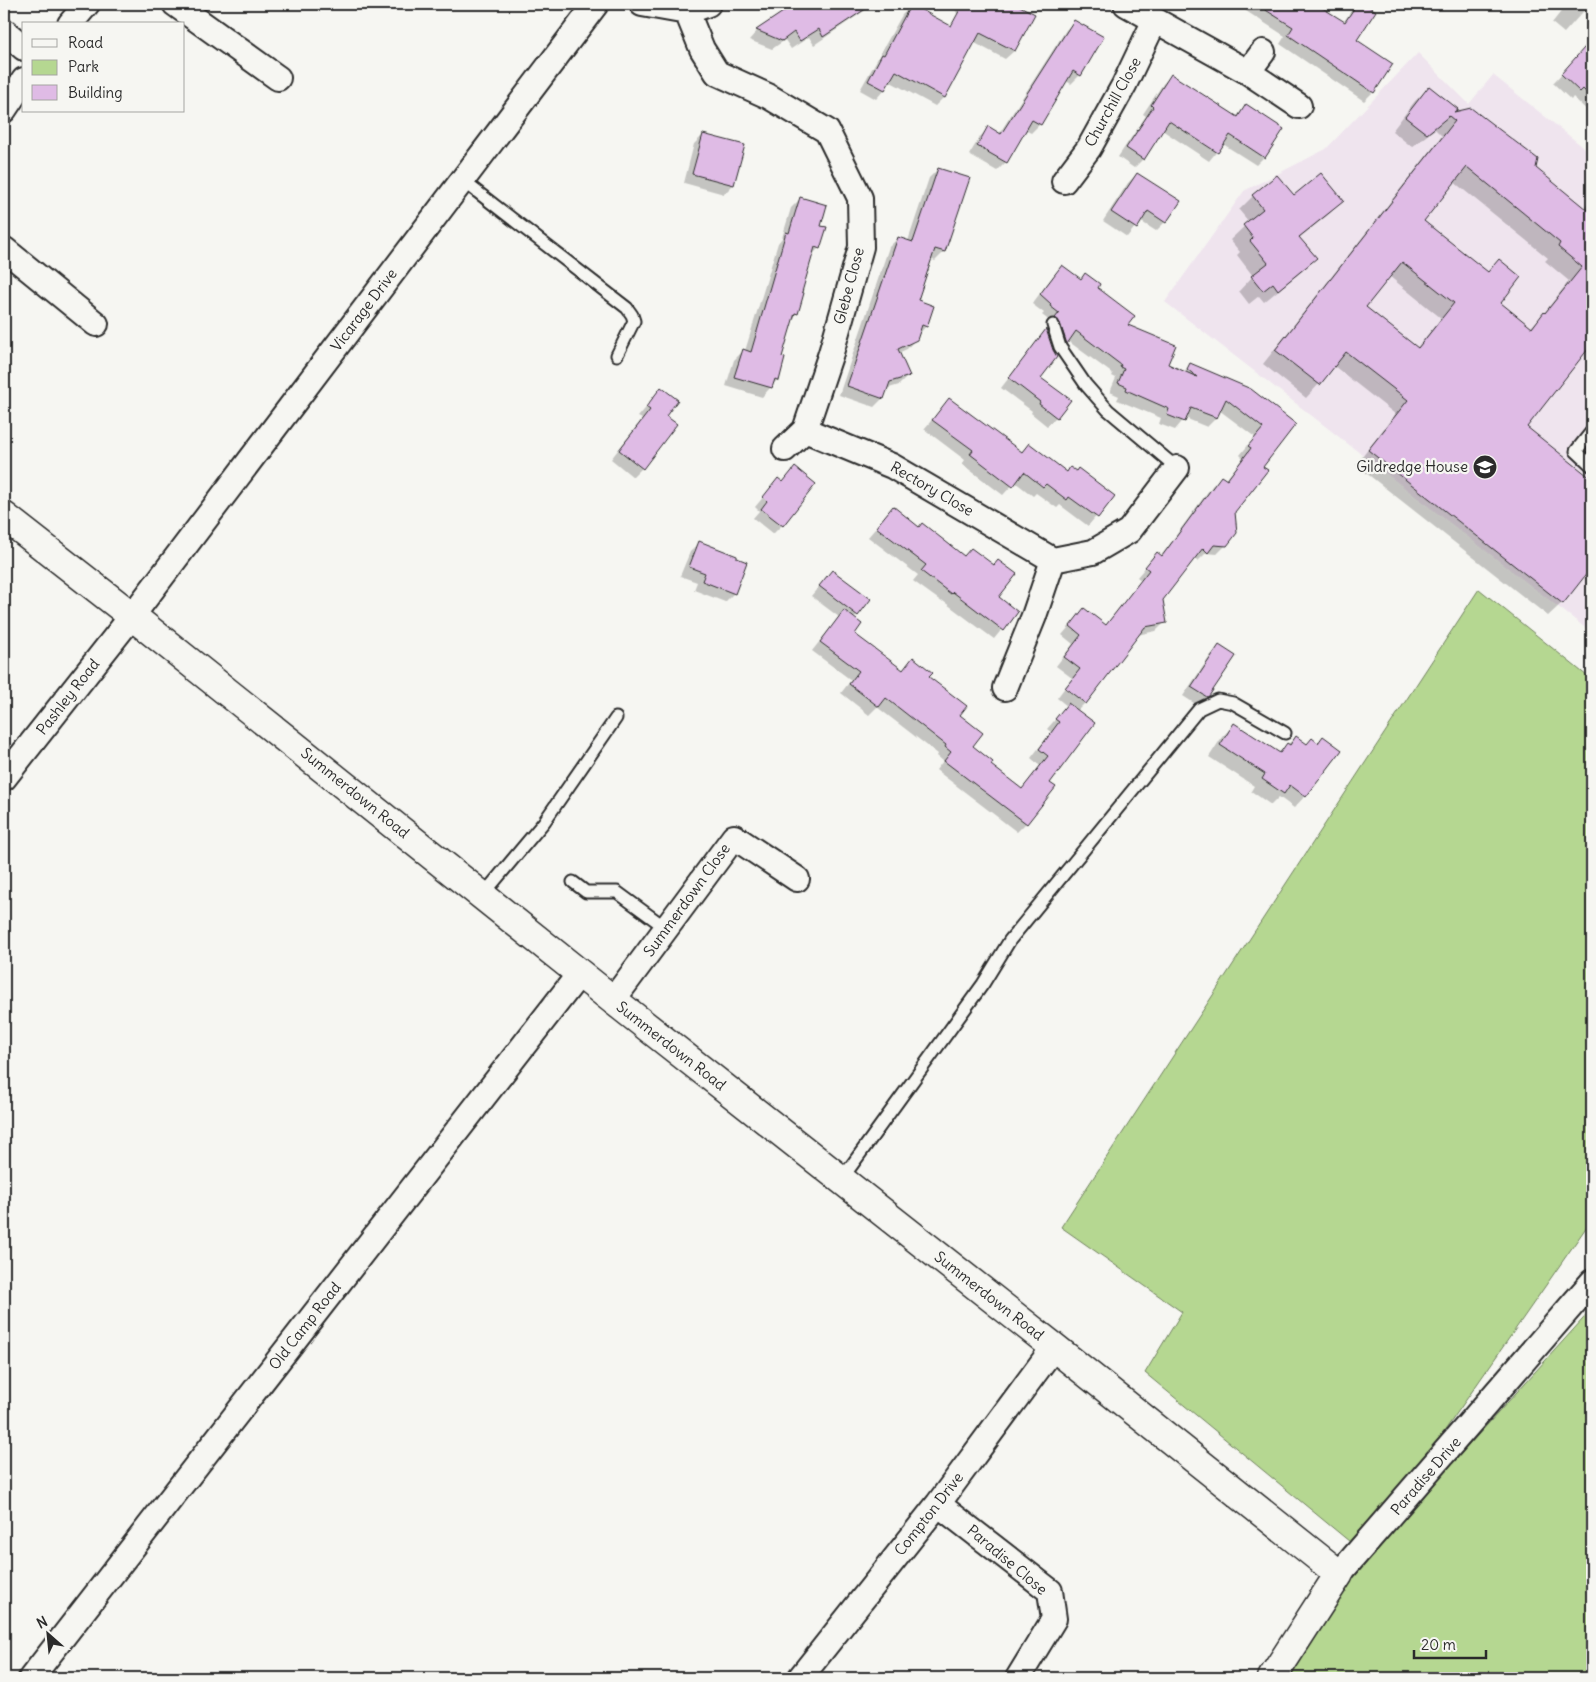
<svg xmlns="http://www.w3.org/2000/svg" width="1596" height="1682" font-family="Delius,sans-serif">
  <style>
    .built { fill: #efe4ee }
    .green { fill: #b5d791; stroke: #70815e }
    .shadow { fill: #0003; fill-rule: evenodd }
    .building { fill: #dfbbe5; stroke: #2b2b2b; fill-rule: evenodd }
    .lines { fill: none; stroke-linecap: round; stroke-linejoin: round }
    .lane-casing { stroke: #2b2b2b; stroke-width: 15 }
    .street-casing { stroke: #2b2b2b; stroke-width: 28 }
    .secondary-casing { stroke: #2b2b2b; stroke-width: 31 }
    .lane { stroke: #f6f6f2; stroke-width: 11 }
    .street { stroke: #f6f6f2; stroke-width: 24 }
    .secondary { stroke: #f6f6f2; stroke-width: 28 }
    .labels { text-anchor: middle; stroke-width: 4.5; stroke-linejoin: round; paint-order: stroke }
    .street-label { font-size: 15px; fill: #2b2b2b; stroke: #f6f6f2 }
    .poi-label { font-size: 15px; fill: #2b2b2b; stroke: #f6f6f2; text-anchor: end }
  </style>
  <rect width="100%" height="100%" fill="#f6f6f2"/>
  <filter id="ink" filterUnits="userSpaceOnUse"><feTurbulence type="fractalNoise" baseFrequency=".02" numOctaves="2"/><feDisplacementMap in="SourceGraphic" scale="10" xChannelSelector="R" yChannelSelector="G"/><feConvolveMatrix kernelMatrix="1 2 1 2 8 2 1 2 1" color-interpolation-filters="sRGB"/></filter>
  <g filter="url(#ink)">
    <path class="built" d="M 1418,53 L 1469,104 L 1493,75 L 1592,154 L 1592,633 L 1165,302 L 1244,191 L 1326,149 Z"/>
    <path class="green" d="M 1479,589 L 1592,680 L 1592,1219 L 1361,1551 L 1145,1373 L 1182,1312 L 1061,1227 Z
      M 1592,1309 L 1592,1678 L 1290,1678 L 1355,1571 Z"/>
    <path class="shadow" d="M 797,4 L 872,4 L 864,11 L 814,45 L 809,37 L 791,49 L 785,40 L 772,49 L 749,40 L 757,31 Z
      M 952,4 L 1014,4 L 1034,15 L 1014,51 L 1005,59 L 973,42 L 944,97 L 935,106 L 889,81 L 884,90 L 876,99 L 860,90 L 902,15 L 911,6 L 971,39 Z
      M 1235,4 L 1314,4 L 1343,23 L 1351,11 L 1358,4 L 1362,4 L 1374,12 L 1355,40 L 1373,92 L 1364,101 L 1280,44 L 1285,36 Z
      M 1567,4 L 1590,4 L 1564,33 L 1552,23 Z
      M 1075,21 L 1080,75 L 1071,84 L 1065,80 L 1040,124 L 1031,133 L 1025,130 L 1006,162 L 997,171 L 969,155 L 980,137 L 989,128 L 999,134 L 1066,30 Z
      M 1587,47 L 1592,52 L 1592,115 L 1573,97 L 1571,100 L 1553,83 Z
      M 1171,76 L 1236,117 L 1246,106 L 1264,157 L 1256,165 L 1223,144 L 1209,161 L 1162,130 L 1143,159 L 1134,168 L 1118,157 L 1146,116 L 1143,114 L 1163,84 Z
      M 1429,88 L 1451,114 L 1535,169 L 1584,208 L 1592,198 L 1592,349 L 1588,353 L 1585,351 L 1525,427 L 1592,480 L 1592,565 L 1562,603 L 1548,616 L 1356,465 L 1395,414 L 1334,366 L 1319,384 L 1306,398 L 1263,364 L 1442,136 L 1435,129 L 1412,147 L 1392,131 L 1415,101 ZM 1454,182 L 1548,258 L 1545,261 L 1569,281 L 1541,317 L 1530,328 L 1499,303 L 1499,261 L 1487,273 L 1422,221 ZM 1389,276 L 1441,318 L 1416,349 L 1364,307 Z
      M 703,135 L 733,185 L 724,194 L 684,183 L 694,144 Z
      M 938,169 L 969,179 L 944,252 L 935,261 L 930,259 L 916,301 L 926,326 L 907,349 L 898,353 L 908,376 L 899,385 L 886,389 L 883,398 L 874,407 L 839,395 L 889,247 L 898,238 L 908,241 L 929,178 Z
      M 1137,174 L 1165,222 L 1156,231 L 1140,221 L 1127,237 L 1103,221 L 1128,183 Z
      M 1277,177 L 1293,197 L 1342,201 L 1329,214 L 1299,238 L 1315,258 L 1301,272 L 1264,302 L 1259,296 L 1249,304 L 1239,291 L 1253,276 L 1237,255 L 1240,252 L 1230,240 L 1249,222 L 1239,210 L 1253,196 Z
      M 800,199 L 819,227 L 819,248 L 811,256 L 800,293 L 797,313 L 793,317 L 780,358 L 777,380 L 762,397 L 726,386 L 734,360 L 743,351 L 745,351 L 778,243 L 782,238 L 791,208 Z
      M 1062,267 L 1080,281 L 1096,288 L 1126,326 L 1166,365 L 1183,372 L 1191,365 L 1294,424 L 1262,467 L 1234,512 L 1226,545 L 1217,554 L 1206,553 L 1198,561 L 1194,557 L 1162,599 L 1165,622 L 1156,631 L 1137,635 L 1085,703 L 1077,711 L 1049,783 L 1054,787 L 1026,823 L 1017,832 L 936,770 L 943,761 L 937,756 L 938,754 L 877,707 L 869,715 L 841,693 L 851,680 L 812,651 L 839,617 L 811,596 L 832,571 L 857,615 L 853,619 L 853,634 L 902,671 L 913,659 L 959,715 L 971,747 L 989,765 L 1021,790 L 1040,766 L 1031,758 L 1051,732 L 1047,729 L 1067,706 L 1057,698 L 1072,678 L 1056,666 L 1073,644 L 1062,635 L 1084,609 L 1105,626 L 1141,580 L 1137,577 L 1157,554 L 1161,556 L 1212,486 L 1221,478 L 1225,481 L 1243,458 L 1240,455 L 1255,437 L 1219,410 L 1216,418 L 1207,427 L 1185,418 L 1175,430 L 1159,424 L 1161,418 L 1117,400 L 1119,396 L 1110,392 L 1116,378 L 1112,376 L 1113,374 L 1068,341 L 1058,351 L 1052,332 L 1047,327 L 1051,322 L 1042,315 L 1044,313 L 1032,304 L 1053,276 Z
      M 1046,332 L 1040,379 L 1056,417 L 1047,426 L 1031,413 L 1032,411 L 1001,388 L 1038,340 Z
      M 662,389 L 664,416 L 642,468 L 633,477 L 611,459 L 642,419 L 638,417 Z
      M 950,399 L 1020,453 L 1029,444 L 1066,473 L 1070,468 L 1113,496 L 1088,526 L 1060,505 L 1057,508 L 1036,493 L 1033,496 L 1015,482 L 1003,495 L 962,464 L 965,460 L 924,429 Z
      M 795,469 L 782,525 L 773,534 L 753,518 L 759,511 L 755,507 L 770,489 L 782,483 Z
      M 893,508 L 919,528 L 963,557 L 993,566 L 997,598 L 1016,612 L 994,639 L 943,601 L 942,602 L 913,581 L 918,575 L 868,537 Z
      M 699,543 L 746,563 L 734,593 L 725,602 L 694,590 L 697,582 L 680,576 L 690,552 Z
      M 1220,647 L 1208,695 L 1197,705 L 1183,696 L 1211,655 Z
      M 1234,725 L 1278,753 L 1296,737 L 1305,796 L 1294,808 L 1279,797 L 1271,805 L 1251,791 L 1254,786 L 1209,757 L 1222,737 Z"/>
    <path class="building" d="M 795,4 L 873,4 L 823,37 L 819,29 L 800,41 L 794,32 L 782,41 L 756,30 Z
      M 911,4 L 951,26 L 963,4 L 1016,4 L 1035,14 L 1015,51 L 980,33 L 945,98 L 896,71 L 885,90 L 868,81 L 882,54 L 884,55 Z
      M 1256,4 L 1316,4 L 1345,22 L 1357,4 L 1364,4 L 1376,11 L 1357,40 L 1393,64 L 1374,93 L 1288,35 L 1293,27 Z
      M 1074,20 L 1104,37 L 1081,76 L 1073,71 L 1041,125 L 1032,120 L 1007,163 L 977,146 L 988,126 L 1001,134 Z
      M 1592,39 L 1592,98 L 1583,89 L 1580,92 L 1561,74 Z
      M 1171,74 L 1238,117 L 1246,104 L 1284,129 L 1265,158 L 1230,135 L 1218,153 L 1169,121 L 1144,160 L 1126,148 L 1153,107 L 1151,105 Z
      M 1429,86 L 1458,109 L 1454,112 L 1471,108 L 1538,159 L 1536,168 L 1592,214 L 1592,344 L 1527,427 L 1592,479 L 1592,567 L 1563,604 L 1368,450 L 1408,400 L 1346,352 L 1320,385 L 1275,350 L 1455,121 L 1449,116 L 1427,134 L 1405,117 ZM 1467,167 L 1560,243 L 1558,247 L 1582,267 L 1545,313 L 1544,312 L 1532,328 L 1501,303 L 1521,277 L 1499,259 L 1488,272 L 1424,221 ZM 1402,262 L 1454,303 L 1418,348 L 1366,307 Z
      M 703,134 L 745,145 L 734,185 L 692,174 Z
      M 938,168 L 970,178 L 945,252 L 935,249 L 918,300 L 934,306 L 927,327 L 922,325 L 917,340 L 898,349 L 910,376 L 890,382 L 884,399 L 847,386 L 898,237 L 913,242 Z
      M 1137,173 L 1181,201 L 1166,223 L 1148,211 L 1137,229 L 1111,212 Z
      M 1321,173 L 1344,201 L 1299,237 L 1317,258 L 1278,290 L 1273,283 L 1263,291 L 1251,276 L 1268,263 L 1250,241 L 1253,238 L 1243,225 L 1263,209 L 1252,195 L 1277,175 L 1294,195 Z
      M 800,197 L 827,205 L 821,226 L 827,227 L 820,249 L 815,247 L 802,292 L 804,293 L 798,314 L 795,313 L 782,357 L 785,358 L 779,381 L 775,379 L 772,388 L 734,377 L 743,349 L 751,352 L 786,232 L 789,233 Z
      M 1062,265 L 1081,279 L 1085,273 L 1100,284 L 1098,288 L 1135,316 L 1128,325 L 1176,345 L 1168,364 L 1197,377 L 1187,369 L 1190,363 L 1251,389 L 1296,424 L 1263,467 L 1268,470 L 1235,512 L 1237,533 L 1227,546 L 1214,545 L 1208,553 L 1203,548 L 1163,600 L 1167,623 L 1145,627 L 1086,704 L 1065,688 L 1080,669 L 1064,657 L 1081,635 L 1070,626 L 1084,608 L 1106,625 L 1149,570 L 1145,567 L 1157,552 L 1162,556 L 1221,476 L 1227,480 L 1251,448 L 1248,446 L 1263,428 L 1226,399 L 1217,418 L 1191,408 L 1185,422 L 1167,415 L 1169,409 L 1126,390 L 1127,387 L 1118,383 L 1124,369 L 1120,367 L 1121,365 L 1076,331 L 1067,344 L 1060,323 L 1055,318 L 1059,313 L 1050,306 L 1051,304 L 1040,294 Z
      M 1046,329 L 1053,350 L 1057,357 L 1041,378 L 1071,400 L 1057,418 L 1039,404 L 1040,402 L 1009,378 Z
      M 661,387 L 678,400 L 666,416 L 677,424 L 643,469 L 619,450 L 650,410 L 646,407 Z
      M 949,398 L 1022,452 L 1029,443 L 1067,472 L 1070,467 L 1076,471 L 1078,468 L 1115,496 L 1098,518 L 1069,497 L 1067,500 L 1046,484 L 1043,487 L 1024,472 L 1013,487 L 970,454 L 973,450 L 932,420 Z
      M 795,467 L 816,484 L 783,526 L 761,509 L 767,501 L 763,497 L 778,478 L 783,482 Z
      M 893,506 L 919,527 L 922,523 L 964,556 L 971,548 L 994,565 L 998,560 L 1017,574 L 999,597 L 1018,612 L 1004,631 L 953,592 L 951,594 L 921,571 L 926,565 L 876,527 Z
      M 699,541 L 737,556 L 737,558 L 747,562 L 735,594 L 702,581 L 705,573 L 689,567 Z
      M 832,570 L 871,599 L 858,616 L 819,586 Z
      M 844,610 L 862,624 L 855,634 L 903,670 L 913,657 L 933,673 L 929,677 L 967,706 L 960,715 L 983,733 L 973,746 L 993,762 L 991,765 L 1022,789 L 1048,756 L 1039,749 L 1059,722 L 1055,719 L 1068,703 L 1095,723 L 1050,783 L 1056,787 L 1027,824 L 944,761 L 951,752 L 945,747 L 946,745 L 886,698 L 879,707 L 849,684 L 859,671 L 820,642 Z
      M 1219,645 L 1236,656 L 1209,696 L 1207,697 L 1191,687 Z
      M 1234,723 L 1280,753 L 1287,743 L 1290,745 L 1296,736 L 1307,744 L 1312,738 L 1318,743 L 1323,736 L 1342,750 L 1306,797 L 1290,785 L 1284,794 L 1262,779 L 1265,774 L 1220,745 Z"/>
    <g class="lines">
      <defs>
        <path id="lane" d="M 462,180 L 627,308 L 632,315 L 634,321 L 617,355
          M 1053,325 L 1060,347 L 1086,385 L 1108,410 L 1177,468
          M 1592,431 L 1576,451 L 1592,466
          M 573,882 L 586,892 L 617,892 L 666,928
          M 483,895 L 544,822 L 616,718
          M 841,1180 L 983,984 L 1010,940 L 1199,709 L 1218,700 L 1233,703 L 1285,733"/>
        <path id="street" d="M 175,4 L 278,78
          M 642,4 L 687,12 L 708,4
          M 1126,4 L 1248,72 L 1299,106
          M 687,12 L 702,49 L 717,73 L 768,96 L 827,131 L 860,198 L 861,247 L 831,353 L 805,430 L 785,449
          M 70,24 L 87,4
          M 4,31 L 24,48
          M 1248,72 L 1263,52
          M 4,110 L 24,80
          M 1064,181 L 1089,148 L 1124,85 L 1155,20
          M 4,249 L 96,324
          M 805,430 L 892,466 L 1053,560 L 1034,616 L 1005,688
          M 1053,560 L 1093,552 L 1129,531 L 1177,468
          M 4,778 L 132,616 L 596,4
          M 613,1000 L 734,837 L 797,879
          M 938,1504 L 1050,1591 L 1054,1619 L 1018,1678
          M 1339,1574 L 1592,1282
          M 31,1678 L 580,973
          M 800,1678 L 938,1504 L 1054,1347"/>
        <path id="secondary" d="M 4,516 L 132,616 L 613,1000 L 1054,1347 L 1339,1574 L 1272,1678"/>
      </defs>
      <use href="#lane" class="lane-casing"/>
      <use href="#street" class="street-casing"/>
      <use href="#secondary" class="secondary-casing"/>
      <use href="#lane" class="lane"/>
      <use href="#street" class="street"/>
      <use href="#secondary" class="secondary"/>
    </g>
  </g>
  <defs>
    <symbol id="school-disc" viewBox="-11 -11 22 22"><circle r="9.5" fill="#2b2b2b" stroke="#f6f6f2"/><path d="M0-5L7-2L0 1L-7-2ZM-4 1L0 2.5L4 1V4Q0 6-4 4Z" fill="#fff"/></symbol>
  </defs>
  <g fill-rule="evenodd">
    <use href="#school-disc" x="1471" y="453" width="28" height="28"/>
  </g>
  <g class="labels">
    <g class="street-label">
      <text transform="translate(1113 102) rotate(-61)" y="5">Churchill Close</text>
      <text transform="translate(849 286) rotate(-75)" y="5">Glebe Close</text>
      <text transform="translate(364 310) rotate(-53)" y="5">Vicarage Drive</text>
      <text transform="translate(932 489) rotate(30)" y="5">Rectory Close</text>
      <text transform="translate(68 697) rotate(-52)" y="5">Pashley Road</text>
      <text transform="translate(355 793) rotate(39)" y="5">Summerdown Road</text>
      <text transform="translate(687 900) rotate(-54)" y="5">Summerdown Close</text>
      <text transform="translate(671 1046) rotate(38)" y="5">Summerdown Road</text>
      <text transform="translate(989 1296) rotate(38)" y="5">Summerdown Road</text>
      <text transform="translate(305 1326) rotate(-52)" y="5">Old Camp Road</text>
      <text transform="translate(1426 1476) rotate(-49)" y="5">Paradise Drive</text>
      <text transform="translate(929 1514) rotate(-52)" y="5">Compton Drive</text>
      <text transform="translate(1007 1560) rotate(40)" y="5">Paradise Close</text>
    </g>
    <g class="poi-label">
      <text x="1468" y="472">Gildredge House</text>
    </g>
  </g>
  <rect width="1596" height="1682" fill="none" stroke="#f6f6f2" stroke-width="20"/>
  <rect x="10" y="10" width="1576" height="1662" fill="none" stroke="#2b2b2b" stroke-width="2" filter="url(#ink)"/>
  <rect x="22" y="22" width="162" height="90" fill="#f6f6f2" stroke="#a5a5a2"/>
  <rect x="32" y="39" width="25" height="8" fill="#f6f6f2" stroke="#a5a5a2"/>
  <text x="68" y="48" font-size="15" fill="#2b2b2b">Road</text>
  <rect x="32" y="60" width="25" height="15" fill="#b5d791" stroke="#a5a5a2"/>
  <text x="68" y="72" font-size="15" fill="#2b2b2b">Park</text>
  <rect x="32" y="85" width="25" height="15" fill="#dfbbe5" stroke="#a5a5a2"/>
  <text x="68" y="98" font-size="15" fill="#2b2b2b">Building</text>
  <g transform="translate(48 1634) rotate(333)" stroke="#f6f6f2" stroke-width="4" paint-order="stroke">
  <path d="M0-4L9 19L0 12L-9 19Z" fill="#2b2b2b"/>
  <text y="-8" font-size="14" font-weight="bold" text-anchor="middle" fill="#2b2b2b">N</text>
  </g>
  <path d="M1414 1650v8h72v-8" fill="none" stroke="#2b2b2b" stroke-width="2.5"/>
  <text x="1421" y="1650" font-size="15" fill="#2b2b2b" stroke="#f6f6f2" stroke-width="4" paint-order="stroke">20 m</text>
</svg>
